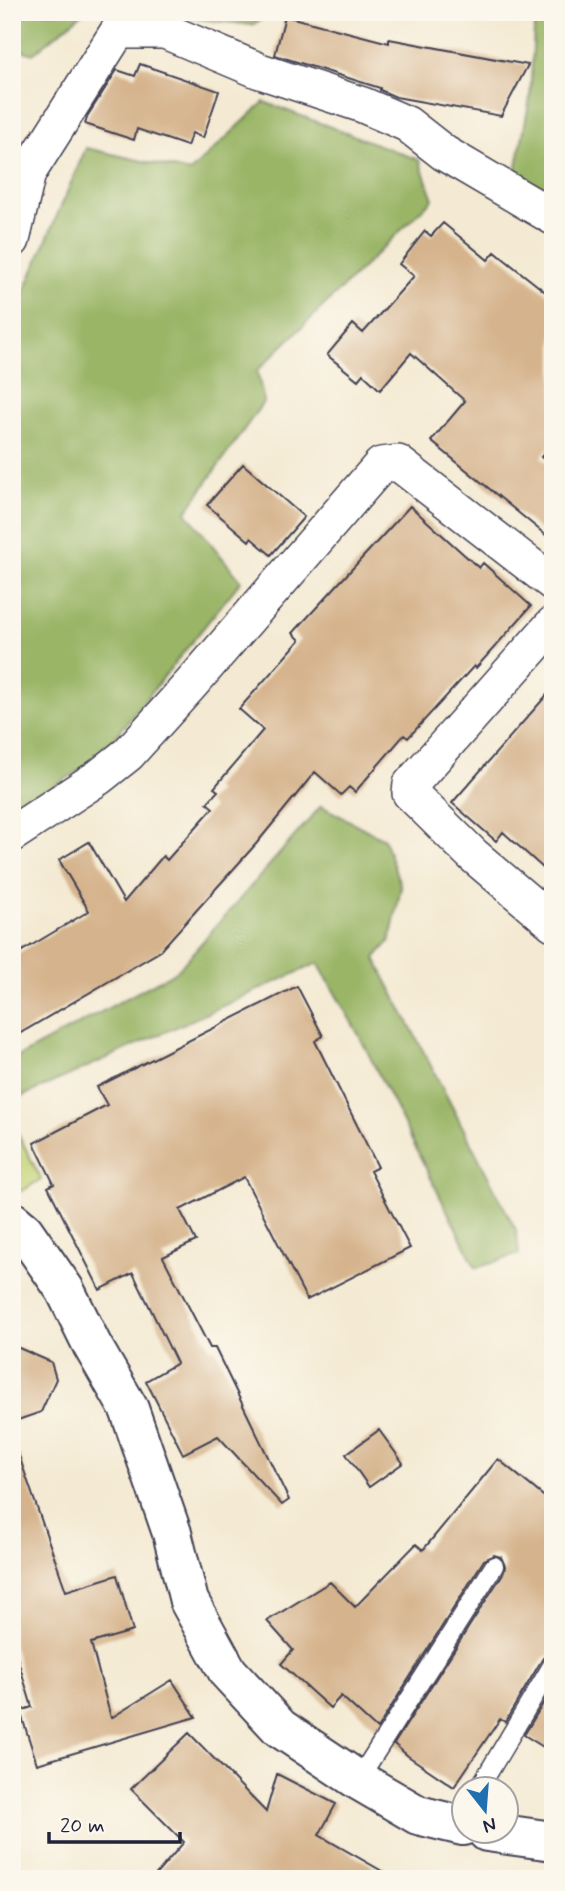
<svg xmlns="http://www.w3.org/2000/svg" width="565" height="1891" font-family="Mynerve,sans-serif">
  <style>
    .green { fill: #c3d375; stroke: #727a58; stroke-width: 2 }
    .forest { fill: #9ab566; stroke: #5e6c50; stroke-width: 2 }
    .building { fill: #d5b38c }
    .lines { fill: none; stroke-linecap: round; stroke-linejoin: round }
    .lane-casing { stroke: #424052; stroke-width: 21 }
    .street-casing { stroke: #424052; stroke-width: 38 }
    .secondary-casing { stroke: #424052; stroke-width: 42 }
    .lane { stroke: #fff; stroke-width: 18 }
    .street { stroke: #fff; stroke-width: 35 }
    .secondary { stroke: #fff; stroke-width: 38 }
  </style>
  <rect width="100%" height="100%" fill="#fbf7ec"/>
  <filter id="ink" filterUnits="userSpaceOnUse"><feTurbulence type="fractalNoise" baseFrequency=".0143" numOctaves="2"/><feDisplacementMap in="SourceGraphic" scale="14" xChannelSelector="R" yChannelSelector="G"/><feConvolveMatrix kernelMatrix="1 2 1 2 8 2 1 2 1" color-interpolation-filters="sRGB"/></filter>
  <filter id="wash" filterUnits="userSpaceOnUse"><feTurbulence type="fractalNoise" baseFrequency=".00686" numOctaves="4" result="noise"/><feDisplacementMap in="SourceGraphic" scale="28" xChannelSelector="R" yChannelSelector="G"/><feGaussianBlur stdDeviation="1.57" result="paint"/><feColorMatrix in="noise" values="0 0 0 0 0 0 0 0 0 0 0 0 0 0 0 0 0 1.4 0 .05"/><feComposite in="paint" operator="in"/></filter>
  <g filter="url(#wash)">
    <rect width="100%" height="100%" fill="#f4ead3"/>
    <path class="green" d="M 12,1122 L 41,1179 L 22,1191 L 12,1184 Z"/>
    <path class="forest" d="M 12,12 L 84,12 L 33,54 L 12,47 Z
      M 130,12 L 274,12 L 252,25 Z
      M 535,12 L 553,12 L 553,199 L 515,176 L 530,98 Z
      M 264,102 L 419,160 L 433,199 L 257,371 L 264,401 L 186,512 L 241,581 L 97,760 L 12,811 L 12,654 L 21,648 L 12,613 L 12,301 L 19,304 L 86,148 L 190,172 Z
      M 321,806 L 384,839 L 401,887 L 390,941 L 375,958 L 516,1230 L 519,1254 L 476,1268 L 360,1037 L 318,963 L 12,1101 L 12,1060 L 177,971 Z"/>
    <g id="blocks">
      <path class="building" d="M 285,16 L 389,43 L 389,39 L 528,65 L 501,116 L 396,97 L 380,90 L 380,88 L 275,55 Z
        M 140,64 L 219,91 L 203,138 L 192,133 L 187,146 L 137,129 L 134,140 L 85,124 L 88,115 L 117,70 L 135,76 Z
        M 443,223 L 488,260 L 495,252 L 553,298 L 553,443 L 541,457 L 553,468 L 553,541 L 431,441 L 465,401 L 411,353 L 380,390 L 363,374 L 358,380 L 327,355 L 353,324 L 363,333 L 414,276 L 399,264 L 425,231 L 431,236 Z
        M 243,464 L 304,517 L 271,555 L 251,538 L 249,541 L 207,505 Z
        M 410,506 L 479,568 L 483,563 L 531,606 L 476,668 L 474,666 L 408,738 L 404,735 L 355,792 L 349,787 L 341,795 L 315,772 L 256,844 L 159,952 L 12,1038 L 12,957 L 89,911 L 59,860 L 89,842 L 124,902 L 163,856 L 167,860 L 213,808 L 207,803 L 218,791 L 214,788 L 263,730 L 239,709 L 300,640 L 293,633 Z
        M 553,688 L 553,877 L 503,832 L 496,841 L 452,803 Z
        M 297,986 L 323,1036 L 315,1041 L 378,1167 L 370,1171 L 410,1248 L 307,1300 L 244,1177 L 180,1210 L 196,1241 L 163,1257 L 210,1348 L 215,1348 L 289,1500 L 282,1505 L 218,1436 L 183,1454 L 146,1381 L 177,1363 L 133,1273 L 100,1290 L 48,1187 L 54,1184 L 34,1143 L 107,1105 L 97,1087 Z
        M 12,1345 L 51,1362 L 56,1379 L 41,1412 L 12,1422 Z
        M 379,1430 L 403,1463 L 369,1487 L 346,1454 Z
        M 18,1453 L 66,1591 L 117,1575 L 133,1631 L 91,1643 L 111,1718 L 172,1680 L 196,1717 L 37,1764 L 20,1711 L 32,1707 L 12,1640 L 12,1454 Z
        M 498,1459 L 553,1504 L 553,1653 L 543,1658 L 505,1722 L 500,1719 L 454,1787 L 408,1756 L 394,1744 L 504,1572 L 505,1566 L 501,1557 L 494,1555 L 484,1560 L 377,1729 L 341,1696 L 330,1708 L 281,1664 L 293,1650 L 267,1621 L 330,1582 L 355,1607 L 416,1544 L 423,1550 Z
        M 553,1687 L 553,1753 L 524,1735 Z
        M 189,1733 L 266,1812 L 277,1774 L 336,1804 L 319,1835 L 396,1879 L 152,1879 L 184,1842 L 131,1789 Z"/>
    </g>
  </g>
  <g filter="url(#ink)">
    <use href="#blocks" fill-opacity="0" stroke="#424052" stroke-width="2"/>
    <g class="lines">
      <defs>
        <path id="lane" d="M 358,1780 L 494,1566
          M 478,1790 L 553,1664"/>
        <path id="street" d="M 12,240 L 28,173 L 118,31 L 165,31 L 260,71 L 363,105 L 407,124 L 444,153 L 553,217
          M 553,624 L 411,784 L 410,793 L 473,855 L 553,923
          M 12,834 L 99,777 L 128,754 L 192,683 L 381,465 L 398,463 L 553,583"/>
        <path id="secondary" d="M 12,1221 L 24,1231 L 65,1290 L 92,1345 L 129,1409 L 172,1533 L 189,1601 L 228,1672 L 280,1728 L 358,1780 L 418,1815 L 463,1826
          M 487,1832 L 553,1841"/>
      </defs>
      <use href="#lane" class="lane-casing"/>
      <use href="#street" class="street-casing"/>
      <use href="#secondary" class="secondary-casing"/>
      <use href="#lane" class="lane"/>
      <use href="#street" class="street"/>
      <use href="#secondary" class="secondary"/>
    </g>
  </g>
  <rect width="565" height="1891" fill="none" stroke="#fbf7ec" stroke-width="42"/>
  <g transform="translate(485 1810) rotate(163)"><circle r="33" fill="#fbf7ec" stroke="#a4a2a5" stroke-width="2"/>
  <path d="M0-5L12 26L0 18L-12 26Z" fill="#1f6fb2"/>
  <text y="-10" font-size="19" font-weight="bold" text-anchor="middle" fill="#22223b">N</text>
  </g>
  <path d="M49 1832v10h131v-10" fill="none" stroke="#22223b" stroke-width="3.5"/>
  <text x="60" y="1832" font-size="21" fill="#22223b" stroke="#fbf7ec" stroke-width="5" paint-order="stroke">20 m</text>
</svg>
